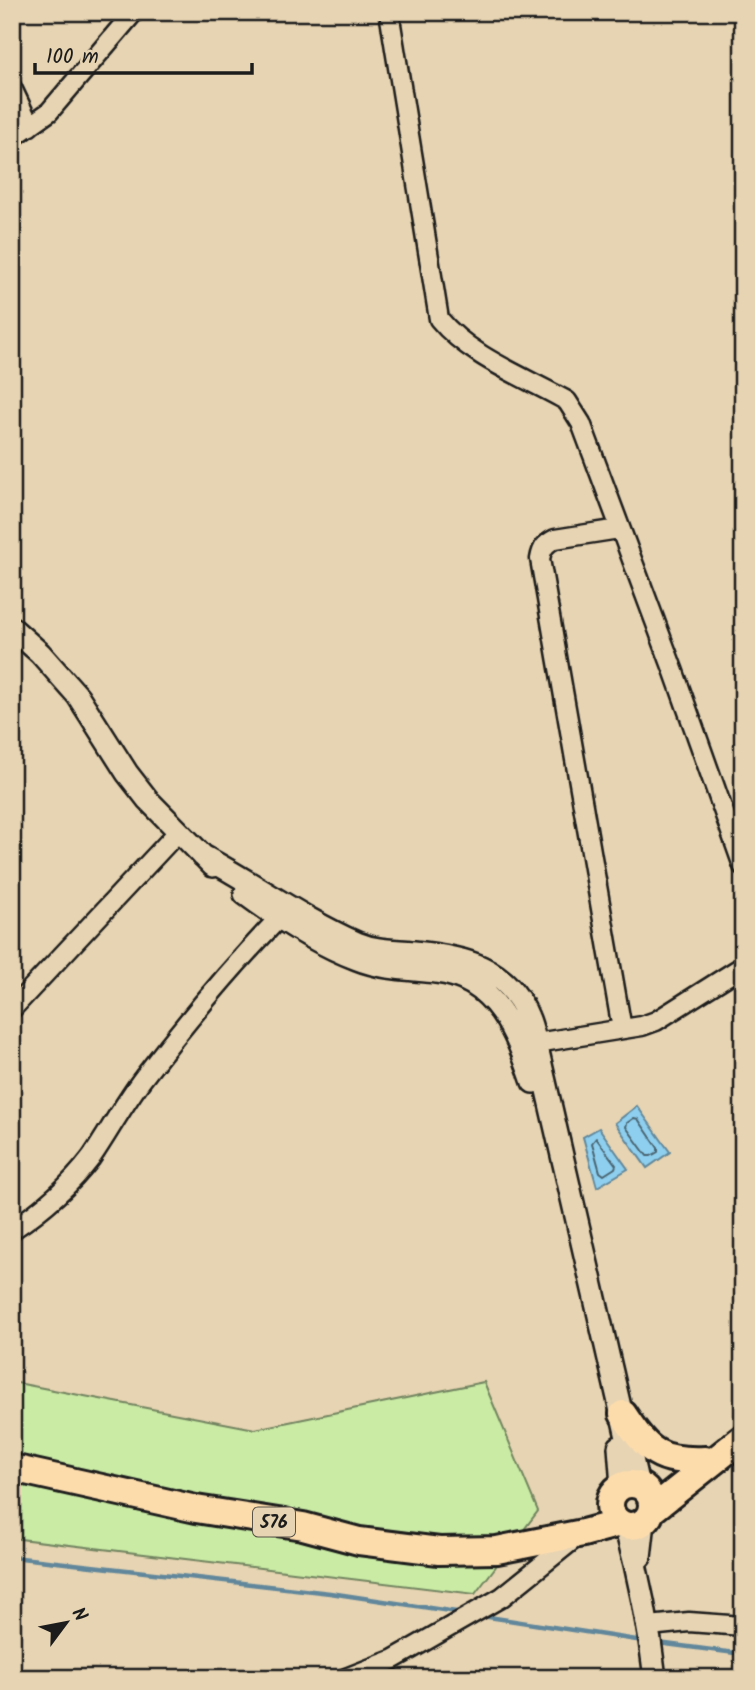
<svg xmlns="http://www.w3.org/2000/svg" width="755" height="1690" font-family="Kalam,sans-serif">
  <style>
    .green { fill: #c9eba4; stroke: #728460; stroke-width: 2 }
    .water { fill: #8ecfef; stroke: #60879b; stroke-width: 2 }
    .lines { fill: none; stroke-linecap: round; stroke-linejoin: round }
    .shore { stroke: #4a6470; stroke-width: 2 }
    .stream { stroke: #60879b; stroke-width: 4.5 }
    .minor-casing { stroke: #1c1c1c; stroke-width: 23 }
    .tertiary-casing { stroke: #1c1c1c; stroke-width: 26 }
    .primary-casing { stroke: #1c1c1c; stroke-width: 32 }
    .minor { stroke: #e7d4b2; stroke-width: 18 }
    .tertiary { stroke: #e7d4b2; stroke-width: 21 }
    .primary { stroke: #fddcac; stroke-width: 26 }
    .labels { text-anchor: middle; stroke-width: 5; stroke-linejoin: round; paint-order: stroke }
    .shield { fill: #e7d4b2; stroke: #595349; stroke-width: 2 }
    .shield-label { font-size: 18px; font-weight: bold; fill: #1c1c1c }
  </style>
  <rect width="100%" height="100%" fill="#e7d4b2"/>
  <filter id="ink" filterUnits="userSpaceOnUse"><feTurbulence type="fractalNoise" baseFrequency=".0143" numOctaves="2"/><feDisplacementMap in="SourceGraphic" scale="14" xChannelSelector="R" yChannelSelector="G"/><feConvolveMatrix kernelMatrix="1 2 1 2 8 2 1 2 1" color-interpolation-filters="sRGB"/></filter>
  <g filter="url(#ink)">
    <path class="green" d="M 12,1382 L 255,1429 L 484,1382 L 538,1511 L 475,1594 L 12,1538 Z"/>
    <path class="water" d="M 637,1106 L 670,1152 L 647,1168 L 615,1123 Z
      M 599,1128 L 628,1169 L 597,1187 L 583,1137 Z"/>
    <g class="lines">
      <path class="shore" d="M 634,1118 L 638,1119 L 658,1148 L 658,1152 L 651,1156 L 647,1156 L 626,1127 L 627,1123 Z
        M 596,1138 L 616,1165 L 615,1168 L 604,1175 L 600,1172 L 592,1143 Z"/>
      <path class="stream" d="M 12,1557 L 330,1593 L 463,1613
        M 482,1616 L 643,1641
        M 658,1643 L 743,1654"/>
      <defs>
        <path id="minor" d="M 389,12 L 439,319 C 470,357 525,377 567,401 L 581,423 L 674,672 L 743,866
          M 12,88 L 30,126
          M 12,138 L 49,112 L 134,12
          M 619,529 L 555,539 C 545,544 542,548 540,559 L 622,1029
          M 12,1009 L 177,833
          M 524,1045 L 642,1026 L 656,1021 L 743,966
          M 12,1230 C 42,1210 69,1187 91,1158 C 109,1132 124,1103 144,1077 C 186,1022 231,968 279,918
          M 649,1626 L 689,1622 L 743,1626
          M 346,1678 L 392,1660 L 502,1597 L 578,1536"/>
        <path id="tertiary" d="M 12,628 L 40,653 L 78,696 L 127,773 L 148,800 L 213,866
          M 203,856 C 255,884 303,919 357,943 C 376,951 394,950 414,952 C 464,957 507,966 528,1017 C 532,1026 534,1037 537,1047 L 638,1485
          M 245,894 C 279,919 317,944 357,959 C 382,969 409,969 436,972 C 496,978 516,1033 533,1082
          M 619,1447 L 622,1486
          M 625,1525 C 639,1576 649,1625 655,1678
          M 640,1557 L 644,1522"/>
        <path id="primary" d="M 623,1414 C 648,1452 659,1462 705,1460
          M 12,1468 L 196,1509 L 303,1526 L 359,1541 L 439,1551 L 497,1550 L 583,1533 L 620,1523
          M610 1505a21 21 0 1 1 42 0a21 21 0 1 1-42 0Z
          M 652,1510 L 743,1438"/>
      </defs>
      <use href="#minor" class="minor-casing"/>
      <use href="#tertiary" class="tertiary-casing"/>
      <use href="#primary" class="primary-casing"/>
      <use href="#minor" class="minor"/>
      <use href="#tertiary" class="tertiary"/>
      <use href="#primary" class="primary"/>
    </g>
  </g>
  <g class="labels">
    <rect class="shield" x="253" y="1507.5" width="42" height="29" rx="5"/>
    <g class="shield-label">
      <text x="274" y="1528">576</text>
    </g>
  </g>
  <rect width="755" height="1690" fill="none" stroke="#e7d4b2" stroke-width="42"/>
  <rect x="21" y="21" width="713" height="1648" fill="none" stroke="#1c1c1c" stroke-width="2.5" filter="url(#ink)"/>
  <g transform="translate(66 1623) rotate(58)" stroke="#e7d4b2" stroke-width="5" paint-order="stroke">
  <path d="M0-5L12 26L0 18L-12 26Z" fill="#1c1c1c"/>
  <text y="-10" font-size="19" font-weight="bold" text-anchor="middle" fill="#1c1c1c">N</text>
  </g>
  <path d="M35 63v10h217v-10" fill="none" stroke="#1c1c1c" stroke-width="3.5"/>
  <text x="46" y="63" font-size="21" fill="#1c1c1c" stroke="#e7d4b2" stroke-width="5" paint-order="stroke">100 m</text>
</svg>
